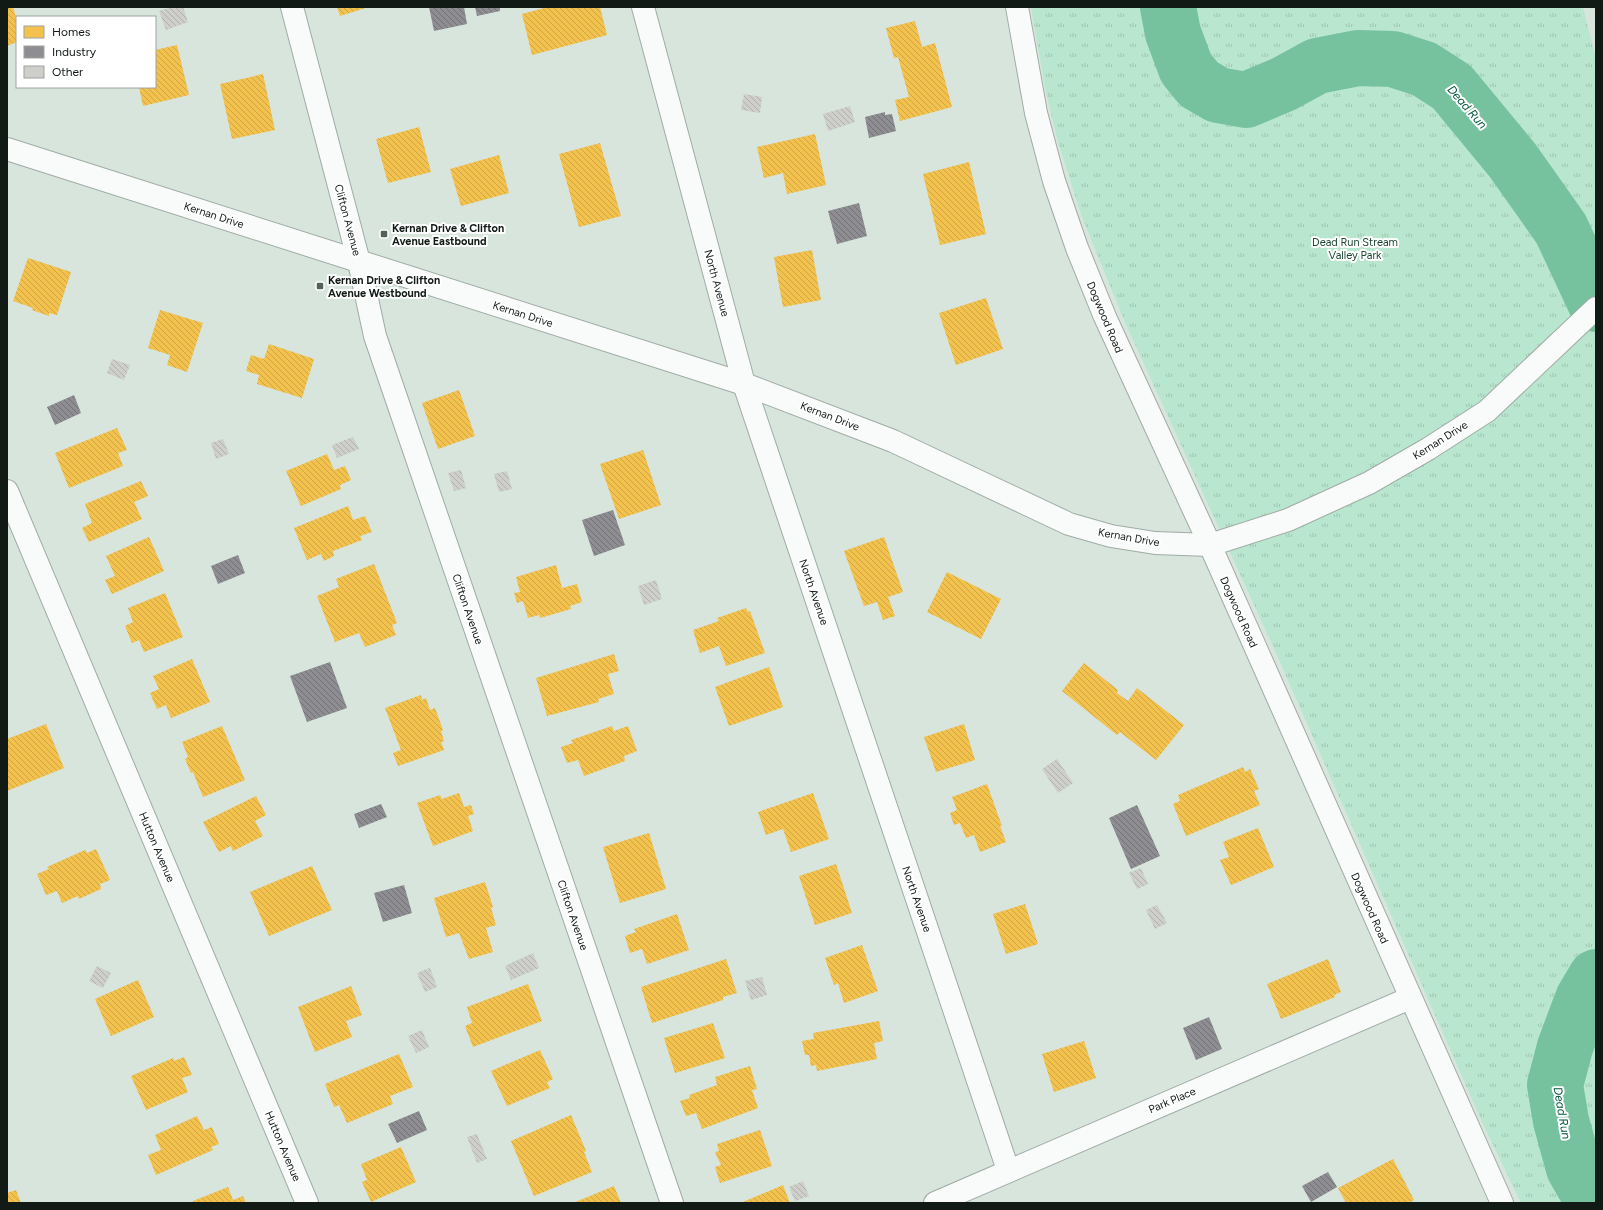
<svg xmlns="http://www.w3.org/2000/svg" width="1603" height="1210" font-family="Figtree,sans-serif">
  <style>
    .park { fill: url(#park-tufts) }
    .homes { fill: url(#homes-back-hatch) }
    .industry { fill: url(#industry-back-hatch) }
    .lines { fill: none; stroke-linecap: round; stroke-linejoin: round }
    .river { stroke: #76c29f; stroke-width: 56 }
    .building { fill: url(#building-back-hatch) }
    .minor-casing { stroke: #a0aba5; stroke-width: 24 }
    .tertiary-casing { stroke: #a0aba5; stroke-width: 24 }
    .secondary-casing { stroke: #a0aba5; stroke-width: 24 }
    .minor { stroke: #f9fbfa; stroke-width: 22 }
    .tertiary { stroke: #f9fbfa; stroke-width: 22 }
    .secondary { stroke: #f9fbfa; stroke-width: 22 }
    .poi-dot { fill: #56615b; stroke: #fff; stroke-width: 1.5 }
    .labels { text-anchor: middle; stroke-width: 4; stroke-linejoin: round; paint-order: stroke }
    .street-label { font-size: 11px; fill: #111a15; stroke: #fff }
    .poi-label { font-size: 11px; font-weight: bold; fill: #111a15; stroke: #fff; text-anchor: start }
    .park-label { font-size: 11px; fill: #1c4733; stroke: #fff }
    .water-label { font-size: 12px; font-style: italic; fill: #005638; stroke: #fff }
  </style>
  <defs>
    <pattern id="park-tufts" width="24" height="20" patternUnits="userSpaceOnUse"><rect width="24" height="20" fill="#b9e6ce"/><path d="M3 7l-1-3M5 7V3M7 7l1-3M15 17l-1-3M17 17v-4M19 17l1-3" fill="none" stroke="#9ec5b0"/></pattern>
    <pattern id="homes-back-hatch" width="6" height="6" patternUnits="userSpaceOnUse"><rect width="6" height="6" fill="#f2c14e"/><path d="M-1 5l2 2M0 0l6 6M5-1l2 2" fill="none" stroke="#cea543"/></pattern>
    <pattern id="industry-back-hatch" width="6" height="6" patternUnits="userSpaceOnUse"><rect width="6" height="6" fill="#8d8d92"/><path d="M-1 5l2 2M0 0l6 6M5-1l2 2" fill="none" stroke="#727276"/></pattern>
    <pattern id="building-back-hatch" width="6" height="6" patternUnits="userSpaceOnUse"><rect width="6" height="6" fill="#cececa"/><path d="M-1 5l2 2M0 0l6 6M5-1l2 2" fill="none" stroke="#b0b0ad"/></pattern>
  </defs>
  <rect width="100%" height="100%" fill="#d7e5dd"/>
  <path class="park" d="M 1031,7 L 1583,7 L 1596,59 L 1596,1203 L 1521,1203 L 1482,1122 L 1276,653 L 1124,320 L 1082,217 L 1057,139 L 1045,88 Z"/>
  <path class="homes" d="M 7,7 L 13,7 L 17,21 L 17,42 L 7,46 Z
    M 337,7 L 369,7 L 340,16 Z
    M 548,7 L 600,7 L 607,35 L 532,55 L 522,14 Z
    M 915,21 L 922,47 L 935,43 L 952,107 L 900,121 L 895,100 L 909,97 L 898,57 L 894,58 L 886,28 Z
    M 177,45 L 189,95 L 143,106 L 139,87 L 155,87 L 155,50 Z
    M 263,74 L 275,130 L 232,139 L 220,84 Z
    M 419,127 L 431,172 L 388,183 L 376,139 Z
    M 815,134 L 826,185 L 787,194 L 783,173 L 764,178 L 757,147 Z
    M 600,143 L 621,216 L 579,227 L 559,154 Z
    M 499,155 L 509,193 L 461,206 L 450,169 Z
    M 969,162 L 986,234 L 940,245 L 923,174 Z
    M 812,250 L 821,300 L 783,307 L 774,257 Z
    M 28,258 L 71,272 L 57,315 L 49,313 L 49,316 L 32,310 L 33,308 L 13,301 Z
    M 986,298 L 1003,349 L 956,365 L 939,313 Z
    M 160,310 L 203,323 L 187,372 L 167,365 L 170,355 L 148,348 Z
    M 269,344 L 314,359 L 302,398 L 257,384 L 259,375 L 246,371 L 251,355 L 264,359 Z
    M 459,390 L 475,436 L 438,449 L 422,403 Z
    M 117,428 L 127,450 L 118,453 L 123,466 L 69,488 L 55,453 Z
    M 643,450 L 661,505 L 619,519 L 600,464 Z
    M 327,454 L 334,470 L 345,466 L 351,480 L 340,485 L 341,489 L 301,506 L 286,471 Z
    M 141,481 L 148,496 L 134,502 L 142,519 L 89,542 L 82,528 L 92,523 L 85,504 Z
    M 348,506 L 353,520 L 365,516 L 372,532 L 360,536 L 362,540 L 333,551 L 334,556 L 324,561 L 321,554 L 307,560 L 294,528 Z
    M 149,537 L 164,571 L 112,594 L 105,580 L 115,576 L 106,556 Z
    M 884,537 L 903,592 L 888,597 L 895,616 L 883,620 L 877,602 L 864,606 L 844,551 Z
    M 374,564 L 397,623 L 392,625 L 396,635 L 365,647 L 359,633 L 335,642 L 317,596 L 339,587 L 336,579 Z
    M 556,565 L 562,588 L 577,584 L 582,602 L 570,606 L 571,609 L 540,618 L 539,615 L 528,618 L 523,601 L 517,603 L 514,593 L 520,592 L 516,577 Z
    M 947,572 L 1001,599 L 981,639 L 927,612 Z
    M 165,593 L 183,637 L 144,652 L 139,640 L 132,643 L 125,626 L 133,622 L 128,608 Z
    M 746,608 L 748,612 L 750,611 L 765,653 L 726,666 L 719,646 L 700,653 L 693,630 L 719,621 L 717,618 Z
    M 614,654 L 619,671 L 608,674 L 614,694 L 598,699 L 599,702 L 547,716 L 536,678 Z
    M 192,659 L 210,702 L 171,718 L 166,705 L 157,709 L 150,693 L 159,689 L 153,676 Z
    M 1084,663 L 1118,690 L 1117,693 L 1128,701 L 1137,688 L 1184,725 L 1156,760 L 1120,732 L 1117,735 L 1062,691 Z
    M 769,667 L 783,707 L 729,726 L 715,687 Z
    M 421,695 L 422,700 L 426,698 L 430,710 L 435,708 L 443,730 L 441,731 L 444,741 L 441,742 L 444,750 L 398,766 L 393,753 L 401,750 L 385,708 Z
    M 46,724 L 64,768 L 7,791 L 7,739 Z
    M 964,724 L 975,760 L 936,772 L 924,737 Z
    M 222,726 L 245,780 L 203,797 L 193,772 L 191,773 L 185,759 L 188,757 L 182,742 Z
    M 612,726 L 614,731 L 628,726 L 637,751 L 624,756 L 625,761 L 584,776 L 578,760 L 567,763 L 561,747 L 573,743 L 571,740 Z
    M 1243,767 L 1245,772 L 1250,769 L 1259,789 L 1254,791 L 1260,805 L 1186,836 L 1173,804 L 1180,801 L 1178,795 Z
    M 987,784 L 1002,826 L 1000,826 L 1006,842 L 980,852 L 974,835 L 966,838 L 960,823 L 954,825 L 950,813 L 957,810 L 952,797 Z
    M 459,793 L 464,807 L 471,805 L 474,814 L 468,816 L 473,831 L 433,846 L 417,803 L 440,795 L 442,799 Z
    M 813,793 L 829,839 L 791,852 L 783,829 L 766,835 L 758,812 Z
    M 256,796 L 266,815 L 255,821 L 263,836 L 233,851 L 231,846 L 219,852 L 203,822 Z
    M 1258,828 L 1274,867 L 1231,885 L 1220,860 L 1229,857 L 1223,842 Z
    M 649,833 L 666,889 L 620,903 L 603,847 Z
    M 96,849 L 110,880 L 100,884 L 101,889 L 79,899 L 78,896 L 62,903 L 57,891 L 46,895 L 37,874 L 49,869 L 47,867 L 85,850 L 87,853 Z
    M 836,864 L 852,913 L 815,925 L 799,876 Z
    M 312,866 L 332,910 L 269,936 L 250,892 Z
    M 485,882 L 493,907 L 491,908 L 496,925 L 486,928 L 493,952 L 469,959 L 459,933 L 446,937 L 434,898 Z
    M 1025,904 L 1038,944 L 1006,954 L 993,914 Z
    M 677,914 L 689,950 L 647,964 L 642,949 L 630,953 L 625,936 L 636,932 L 634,929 Z
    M 862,945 L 878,991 L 844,1003 L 838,983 L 834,985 L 825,958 Z
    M 726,959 L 737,993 L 723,997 L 723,1000 L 652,1023 L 641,987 Z
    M 1328,959 L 1341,992 L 1334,995 L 1335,997 L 1281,1019 L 1267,984 Z
    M 138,980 L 154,1017 L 111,1036 L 95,999 Z
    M 528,984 L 542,1021 L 473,1047 L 465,1026 L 472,1023 L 467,1007 Z
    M 351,986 L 362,1015 L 346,1021 L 352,1037 L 315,1052 L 298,1007 Z
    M 879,1021 L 883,1041 L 874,1043 L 877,1059 L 817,1071 L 816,1065 L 811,1066 L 809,1055 L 805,1055 L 802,1041 L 814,1039 L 813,1033 Z
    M 713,1023 L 725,1058 L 675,1073 L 664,1038 Z
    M 1084,1041 L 1096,1078 L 1054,1092 L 1042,1054 Z
    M 540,1050 L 553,1079 L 547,1082 L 550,1088 L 507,1106 L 491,1071 Z
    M 399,1054 L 413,1087 L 390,1096 L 393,1104 L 347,1123 L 339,1105 L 334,1107 L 325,1084 Z
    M 184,1057 L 192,1075 L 182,1078 L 188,1092 L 146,1110 L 131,1076 L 173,1058 L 174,1061 Z
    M 750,1066 L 757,1089 L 752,1090 L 758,1108 L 702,1129 L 696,1113 L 686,1116 L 680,1101 L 690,1098 L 689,1095 L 717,1085 L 715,1077 Z
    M 571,1115 L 586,1151 L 584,1152 L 592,1172 L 534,1196 L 511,1141 Z
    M 197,1116 L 204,1130 L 212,1127 L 219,1144 L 211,1147 L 213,1150 L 156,1175 L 148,1155 L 161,1150 L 155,1135 Z
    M 760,1130 L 772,1166 L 720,1183 L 715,1167 L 721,1165 L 715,1152 L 719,1151 L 717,1144 Z
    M 401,1147 L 416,1182 L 371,1202 L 362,1182 L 367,1180 L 361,1164 Z
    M 1393,1159 L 1414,1200 L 1409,1203 L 1346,1203 L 1338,1188 Z
    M 783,1185 L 790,1203 L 744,1203 L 743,1202 Z
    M 614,1186 L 621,1203 L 573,1203 Z
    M 228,1187 L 233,1200 L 243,1196 L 246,1203 L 193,1203 L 193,1201 Z
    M 16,1190 L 21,1203 L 7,1203 L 7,1193 Z"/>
  <path class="industry" d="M 429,7 L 464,7 L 467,24 L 434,31 Z
    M 475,7 L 500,7 L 500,11 L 477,16 Z
    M 885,112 L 885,115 L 892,114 L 896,131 L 869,138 L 865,117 Z
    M 859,203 L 867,236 L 837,244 L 828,211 Z
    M 74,395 L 81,413 L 55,425 L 47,407 Z
    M 613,510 L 625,545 L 594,556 L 582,520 Z
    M 238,555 L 245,573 L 218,584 L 211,566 Z
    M 330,662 L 347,708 L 307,722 L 290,676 Z
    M 381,804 L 387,817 L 359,828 L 354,814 Z
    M 1137,805 L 1160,856 L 1131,869 L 1109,818 Z
    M 404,885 L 412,913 L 383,922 L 374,893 Z
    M 1209,1017 L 1222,1049 L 1196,1060 L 1183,1028 Z
    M 419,1111 L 427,1130 L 397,1143 L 388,1124 Z
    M 1328,1172 L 1337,1187 L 1311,1202 L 1302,1186 Z"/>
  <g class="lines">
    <path class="river" d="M 1168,7 L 1173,33 L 1186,68 L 1199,84 L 1218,95 L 1246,100 L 1284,84 L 1317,66 L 1358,58 L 1393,59 L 1424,69 L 1452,87 L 1513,161 L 1561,229 L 1596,304
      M 1594,1203 L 1574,1168 L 1561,1121 L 1555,1085 L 1565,1047 L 1583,999 L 1596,977"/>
  </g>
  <path class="building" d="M 172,7 L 183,7 L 188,22 L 166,30 L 159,11 Z
    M 744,94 L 762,97 L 760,113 L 741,110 Z
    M 850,106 L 855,122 L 828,131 L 823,114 Z
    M 112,359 L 130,365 L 124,380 L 107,373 Z
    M 353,437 L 359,449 L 337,458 L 332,445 Z
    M 223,439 L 229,454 L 216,459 L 211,443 Z
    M 461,470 L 466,488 L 454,491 L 448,473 Z
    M 507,471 L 512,489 L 499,492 L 494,474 Z
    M 656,580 L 662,599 L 644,605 L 638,586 Z
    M 1057,759 L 1073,783 L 1058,793 L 1042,769 Z
    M 1141,868 L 1148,884 L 1137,889 L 1129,873 Z
    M 1157,905 L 1167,923 L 1155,929 L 1146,910 Z
    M 533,953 L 539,968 L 511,980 L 505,966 Z
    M 97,966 L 111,973 L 103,988 L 89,981 Z
    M 430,968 L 437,987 L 425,992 L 417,973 Z
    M 762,977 L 767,995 L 751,1000 L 745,981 Z
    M 422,1030 L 429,1047 L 416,1053 L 408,1036 Z
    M 477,1134 L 487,1159 L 477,1163 L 467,1137 Z
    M 803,1181 L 809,1196 L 795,1201 L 789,1187 Z"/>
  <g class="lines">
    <defs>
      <path id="minor" d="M 292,7 L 359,262 L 375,336 L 672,1203
        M 643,7 L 744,384 L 1008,1170
        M 7,491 L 307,1203
        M 935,1203 L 1410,998"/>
      <path id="tertiary" d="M 1017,7 L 1036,113 L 1054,181 L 1077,248 L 1105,317 L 1210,545 L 1502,1203"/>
      <path id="secondary" d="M 7,149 L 744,384 L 893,441 L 1069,524 L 1111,536 L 1155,543 L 1210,545 L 1288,520 L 1369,483 L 1428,449 L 1487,411 L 1596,308"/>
    </defs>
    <use href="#minor" class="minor-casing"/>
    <use href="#tertiary" class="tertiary-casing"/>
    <use href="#secondary" class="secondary-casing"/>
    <use href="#minor" class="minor"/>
    <use href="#tertiary" class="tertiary"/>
    <use href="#secondary" class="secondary"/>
  </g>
  <g class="poi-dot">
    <rect x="380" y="230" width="8" height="8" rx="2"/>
    <rect x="316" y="282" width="8" height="8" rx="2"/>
  </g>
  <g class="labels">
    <g class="street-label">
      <text transform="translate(214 215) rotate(18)" y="4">Kernan Drive</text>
      <text transform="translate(348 220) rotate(75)" y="4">Clifton Avenue</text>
      <text transform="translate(717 283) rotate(75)" y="4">North Avenue</text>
      <text transform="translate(523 314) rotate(18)" y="4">Kernan Drive</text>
      <text transform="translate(1105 317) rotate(67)" y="4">Dogwood Road</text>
      <text transform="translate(830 416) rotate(21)" y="4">Kernan Drive</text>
      <text transform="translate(1440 440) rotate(-32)" y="4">Kernan Drive</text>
      <text transform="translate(1129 537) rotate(10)" y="4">Kernan Drive</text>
      <text transform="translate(814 592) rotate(71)" y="4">North Avenue</text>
      <text transform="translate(468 609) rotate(71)" y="4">Clifton Avenue</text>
      <text transform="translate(1239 612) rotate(66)" y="4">Dogwood Road</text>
      <text transform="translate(157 847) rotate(67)" y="4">Hutton Avenue</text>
      <text transform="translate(917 899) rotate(71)" y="4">North Avenue</text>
      <text transform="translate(1370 908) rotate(66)" y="4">Dogwood Road</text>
      <text transform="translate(573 915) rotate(71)" y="4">Clifton Avenue</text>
      <text transform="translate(1172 1100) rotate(-23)" y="4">Park Place</text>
      <text transform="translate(283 1146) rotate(67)" y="4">Hutton Avenue</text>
    </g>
    <g class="poi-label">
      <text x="392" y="232">Kernan Drive &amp; Clifton<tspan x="392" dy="13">Avenue Eastbound</tspan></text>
      <text x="328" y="284">Kernan Drive &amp; Clifton<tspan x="328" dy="13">Avenue Westbound</tspan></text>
    </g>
    <g class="park-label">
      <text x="1355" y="246">Dead Run Stream<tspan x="1355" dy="13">Valley Park</tspan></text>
    </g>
    <g class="water-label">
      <text transform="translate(1467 107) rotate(49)" y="4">Dead Run</text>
      <text transform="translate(1562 1113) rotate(80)" y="4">Dead Run</text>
    </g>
  </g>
  <rect width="1603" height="1210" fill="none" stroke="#111a15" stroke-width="16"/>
  <rect x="16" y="16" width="140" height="72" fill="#ffffff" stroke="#a0a3a1"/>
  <rect x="24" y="26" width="20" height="12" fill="#f2c14e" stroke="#a0a3a1"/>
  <text x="52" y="36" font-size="12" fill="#111a15">Homes</text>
  <rect x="24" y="46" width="20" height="12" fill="#8d8d92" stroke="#a0a3a1"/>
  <text x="52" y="56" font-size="12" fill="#111a15">Industry</text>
  <rect x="24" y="66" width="20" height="12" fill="#cececa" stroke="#a0a3a1"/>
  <text x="52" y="76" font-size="12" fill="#111a15">Other</text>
</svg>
